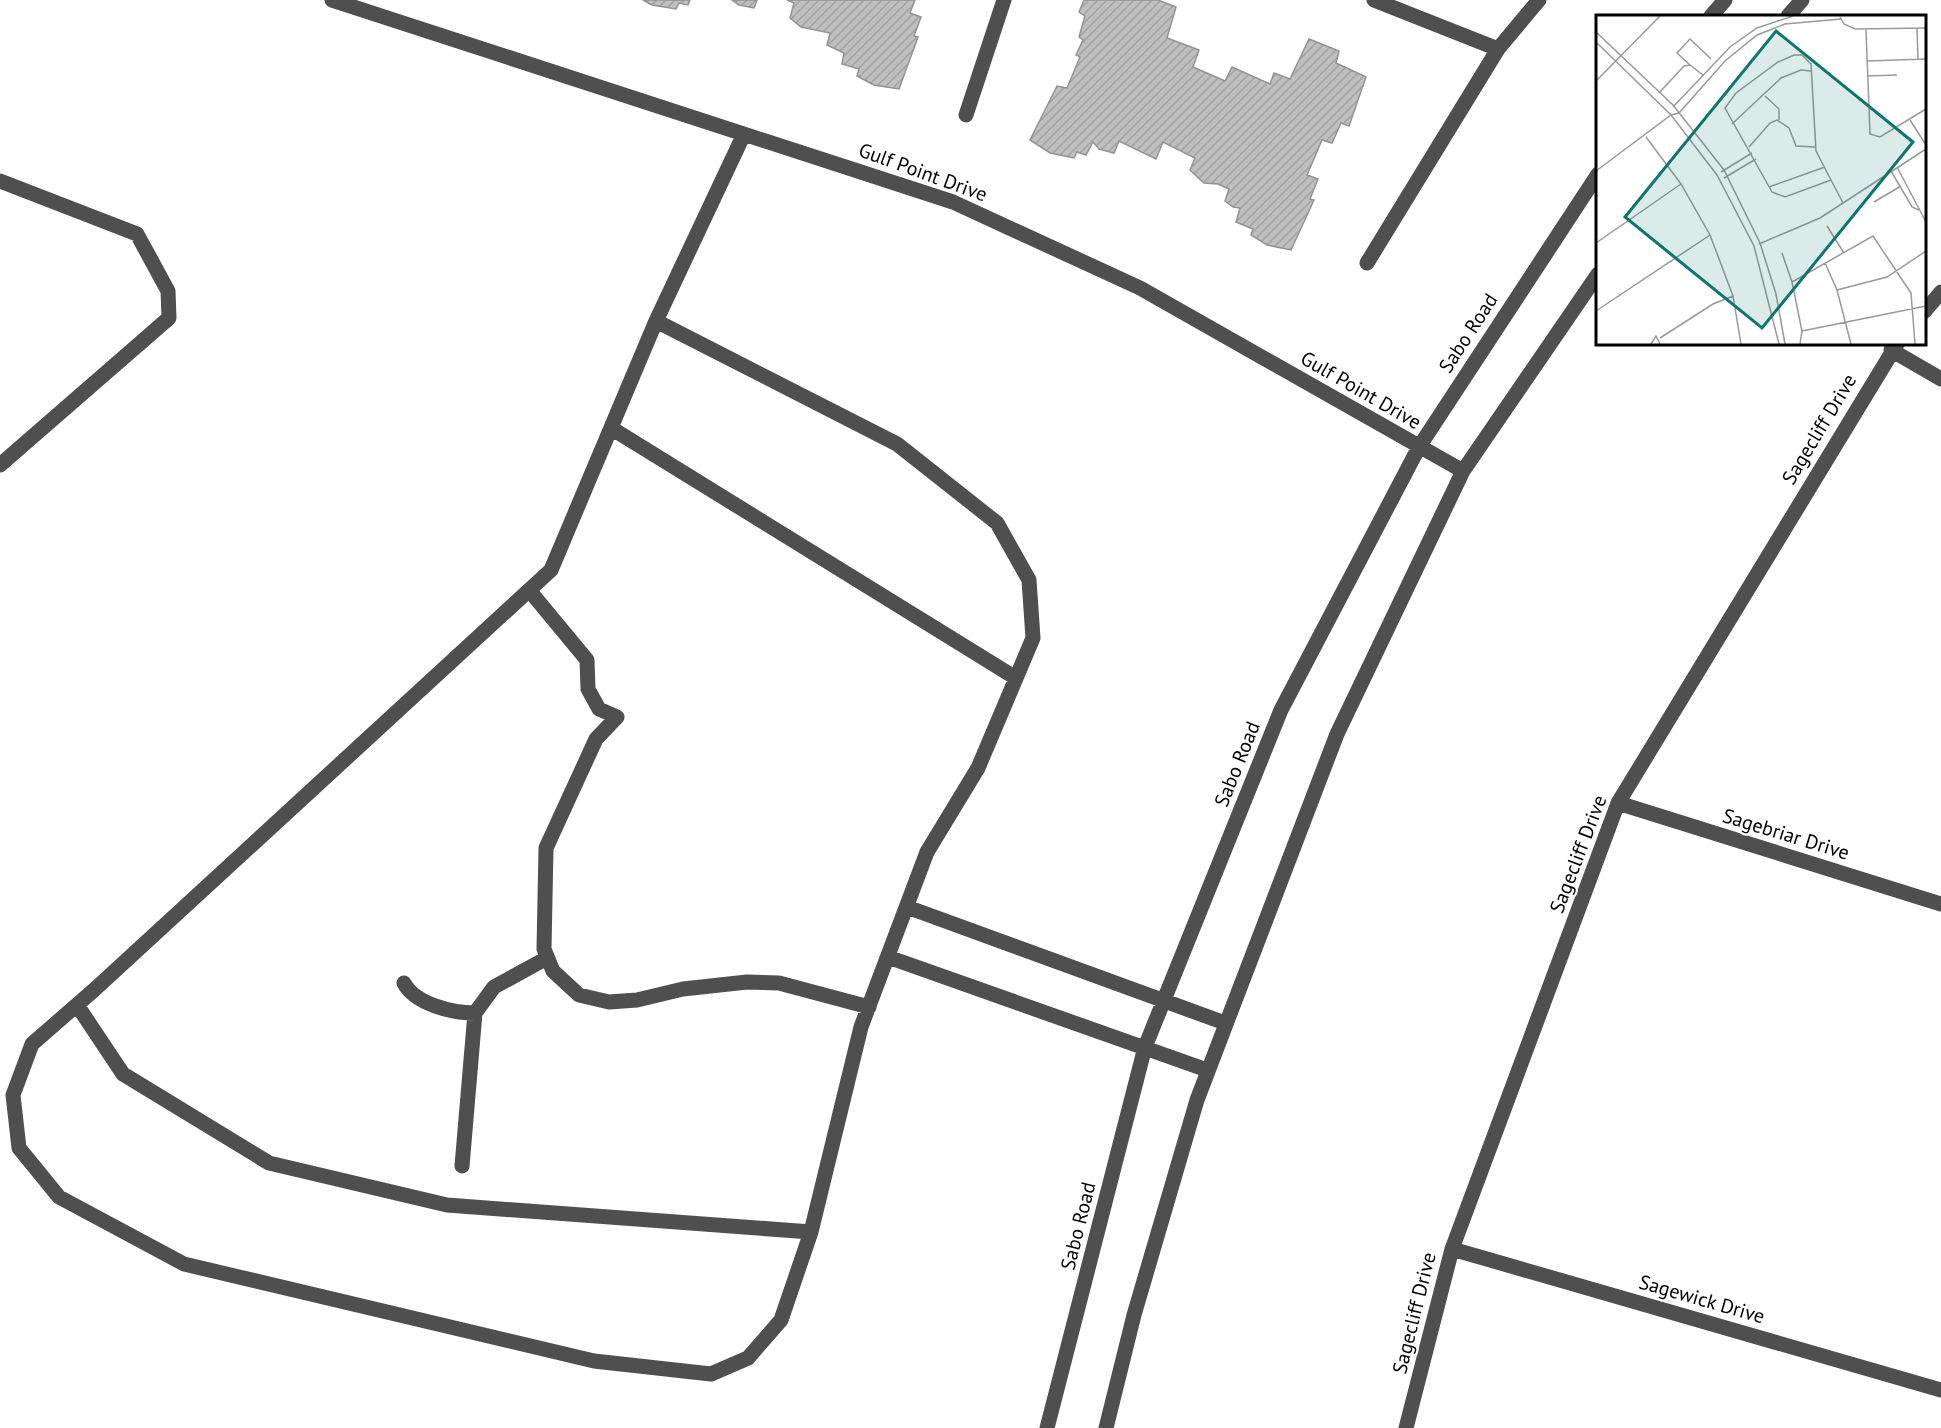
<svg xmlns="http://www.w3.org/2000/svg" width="1941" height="1428" font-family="'PT Sans',sans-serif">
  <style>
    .building { fill: url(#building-hatch); stroke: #939393; stroke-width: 1.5 }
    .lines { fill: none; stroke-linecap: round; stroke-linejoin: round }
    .minor { stroke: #4f4f4f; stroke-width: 15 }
    .labels { text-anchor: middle; stroke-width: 4.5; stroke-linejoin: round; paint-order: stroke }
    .street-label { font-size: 20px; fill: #000; stroke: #fff }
    .inset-road { fill: none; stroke: #999; stroke-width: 1.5 }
    .view { fill: #0f766e; fill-opacity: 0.15; stroke: #0f766e; stroke-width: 3 }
    .inset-edge { fill: none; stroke: #000; stroke-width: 3 }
  </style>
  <defs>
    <pattern id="building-hatch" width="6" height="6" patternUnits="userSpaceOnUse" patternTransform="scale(1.5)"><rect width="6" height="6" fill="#bfbfbf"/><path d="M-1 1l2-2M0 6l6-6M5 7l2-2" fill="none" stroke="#a2a2a2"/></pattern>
  </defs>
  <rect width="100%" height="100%" fill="#fff"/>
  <path class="building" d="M 643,0 L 690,0 L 688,5 L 679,3 L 676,9 L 652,5 Z
    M 732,0 L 757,0 L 754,8 L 739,5 Z
    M 787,0 L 915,0 L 910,13 L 921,17 L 914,36 L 918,37 L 899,89 L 874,85 L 857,76 L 859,69 L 842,64 L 844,53 L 827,45 L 830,33 L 801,27 L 790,18 L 794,3 Z
    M 1084,0 L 1158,0 L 1176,7 L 1167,38 L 1199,50 L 1193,67 L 1225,81 L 1232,67 L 1270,84 L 1274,73 L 1290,79 L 1309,39 L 1339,51 L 1336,63 L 1366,77 L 1349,126 L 1341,123 L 1332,143 L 1322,140 L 1307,175 L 1318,179 L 1310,199 L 1314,200 L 1291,250 L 1267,245 L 1251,235 L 1253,229 L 1236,222 L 1240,208 L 1233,207 L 1225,201 L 1229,189 L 1218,184 L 1204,183 L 1190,170 L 1195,158 L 1163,142 L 1156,159 L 1119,141 L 1114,153 L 1099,149 L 1093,142 L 1086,155 L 1077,152 L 1074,158 L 1050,153 L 1030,140 L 1057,86 L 1067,88 L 1080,57 L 1076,55 L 1083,40 L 1079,37 L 1085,16 L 1079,12 Z"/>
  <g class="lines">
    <path class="minor" d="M 332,0 L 953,202 L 1140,288 L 1463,471
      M 1374,0 L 1498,49
      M 1711,16 L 1725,0
      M 1788,16 L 1802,0
      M 966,115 L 1004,0
      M 0,181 L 137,234 L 168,291 L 169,318 L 0,465
      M 1367,263 L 1498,49 L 1539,0
      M 1924,312 L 1941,292
      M 656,321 L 897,444 L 997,523 L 1029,580 L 1033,638 L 978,768 L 927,852 L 861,1027 L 811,1232 L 781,1320 L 748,1358 L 711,1374 L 594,1361 L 184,1264 L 59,1197 L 19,1148 L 13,1095 L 32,1044 L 94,990 L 551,570 Z
      M 656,321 L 744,134
      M 1891,350 L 1941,379
      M 611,428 L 1016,678
      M 529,590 L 587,660 L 588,689 L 599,709 L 617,717 L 596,739 L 546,848 L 544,949 L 553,971 L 579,995 L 609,1002 L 637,1000 L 683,989 L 747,982 L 779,983 L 869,1007
      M 1618,803 L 1941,904
      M 907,907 L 1225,1023
      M 888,957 L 1207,1070
      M 404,983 C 415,1004 452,1013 475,1013
      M 77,1005 L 123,1074 L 269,1163 L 447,1205 L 811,1232
      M 462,1166 L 475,1013 L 494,987 L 547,958
      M 1452,1249 L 1941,1390
      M 1047,1428 L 1145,1047 L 1281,710 L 1419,447 L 1598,174
      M 1106,1428 L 1134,1315 L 1197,1100 L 1337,734 L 1463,471 L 1598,274
      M 1406,1428 L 1452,1249 L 1618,803 L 1897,344"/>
  </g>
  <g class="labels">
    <g class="street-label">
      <text transform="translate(923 172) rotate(20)" y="7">Gulf Point Drive</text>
      <text transform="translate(1468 333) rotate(-57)" y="7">Sabo Road</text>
      <text transform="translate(1361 390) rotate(30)" y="7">Gulf Point Drive</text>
      <text transform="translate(1819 429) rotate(-59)" y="7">Sagecliff Drive</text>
      <text transform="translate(1237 764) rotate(-68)" y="7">Sabo Road</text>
      <text transform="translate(1786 834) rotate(17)" y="7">Sagebriar Drive</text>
      <text transform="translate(1578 854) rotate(-69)" y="7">Sagecliff Drive</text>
      <text transform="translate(1078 1226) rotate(-76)" y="7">Sabo Road</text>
      <text transform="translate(1702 1299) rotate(16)" y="7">Sagewick Drive</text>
      <text transform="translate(1414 1313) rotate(-76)" y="7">Sagecliff Drive</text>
    </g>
  </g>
  <g transform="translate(1596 15)">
    <rect width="330" height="330" fill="#fff"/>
    <path class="inset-road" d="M 244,2 L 248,9 L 259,14 L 330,13M 321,14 L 322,44M 270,15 L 274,119 L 284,122 L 330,94M 0,17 L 77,90 L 128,155 L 164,228 L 180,279 L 189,329M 0,27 L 75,100 L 121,160 L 158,231 L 183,329M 198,40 L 206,40 L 215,49 L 220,136 L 235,165 L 189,182 L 176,177 L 129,93 L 140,78 L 182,47 ZM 271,46 L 330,44M 94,50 L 81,38 L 94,24 L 115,44M 271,61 L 301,60M 0,66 L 64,1M 63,78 L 88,51 L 94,50 L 107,60M 169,81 L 183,94 L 183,105M 77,92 L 134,32 L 161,13 L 197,1M 314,105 L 330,130M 136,109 L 185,63 L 205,55 L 215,56M 50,122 L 85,169 L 114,220 L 137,281 L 145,329M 153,132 L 174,108 L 181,105 L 193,113 L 200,131 L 219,132M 301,152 L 330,207M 0,156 L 75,100 L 83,98 L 129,46 L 161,20 L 189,9 L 245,4M 295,156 L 316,192 L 323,195M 125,157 L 156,138M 128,163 L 160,144M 235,165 L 247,188M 173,172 L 229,152M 278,187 L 305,171M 231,211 L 248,238M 0,228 L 85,169M 163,229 L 224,203 L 330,134M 186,238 L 196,267 L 206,316 L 204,329M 229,248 L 241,275 L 255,329M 196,267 L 277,221 L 315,278 L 319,329M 241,275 L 291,262 L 330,236M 0,296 L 114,220M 206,316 L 330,291M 64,323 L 117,289 L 137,281M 55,329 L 60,321 L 64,329"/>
    <path class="view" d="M 180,16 L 317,127 L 166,313 L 29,202 Z"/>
    <rect width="330" height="330" class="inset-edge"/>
  </g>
</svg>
